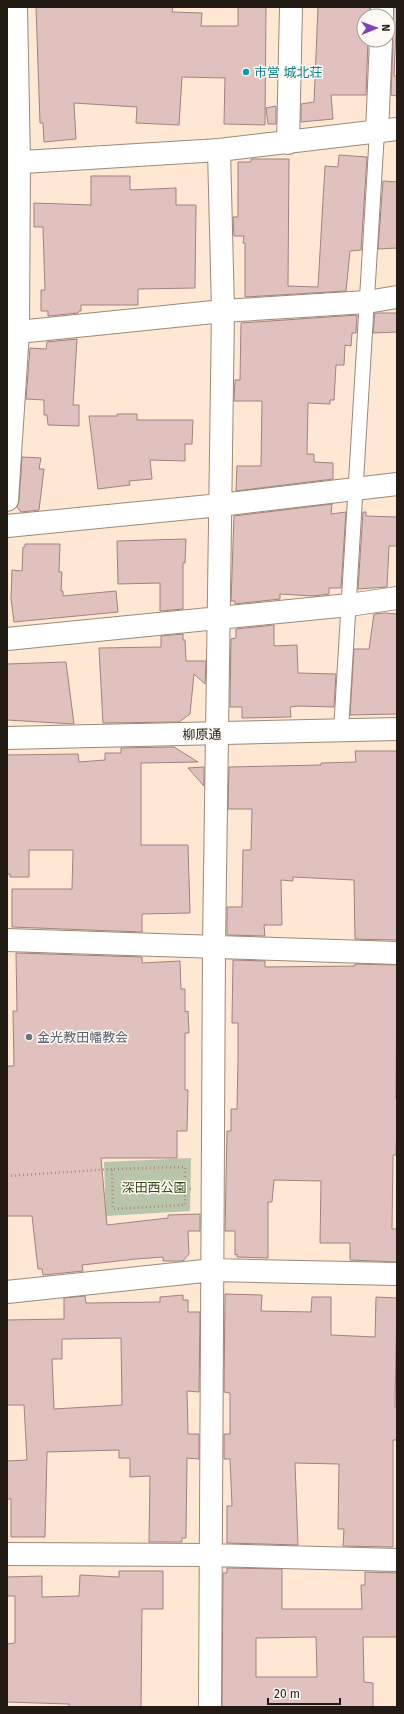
<svg xmlns="http://www.w3.org/2000/svg" width="404" height="1714" font-family="'Fira Sans','Noto Sans JP',sans-serif">
  <style>
    .green { fill: #b9c5ab }
    .building { fill: #e1c1be; stroke: #a0827f; fill-rule: evenodd }
    .lines { fill: none; stroke-linecap: round; stroke-linejoin: round }
    .lane-casing { stroke: #9d8976; stroke-width: 16 }
    .street-casing { stroke: #9d8976; stroke-width: 24 }
    .secondary-casing { stroke: #9d8976; stroke-width: 24 }
    .path { stroke: #a09181; stroke-width: 2.5; stroke-dasharray: 1 3; stroke-linecap: butt }
    .lane { stroke: #fff; stroke-width: 14 }
    .street { stroke: #fff; stroke-width: 22 }
    .secondary { stroke: #fff; stroke-width: 22 }
    .culture-dot { fill: #0f9aa8; stroke: #fdf9f4; stroke-width: 1.5 }
    .worship-dot { fill: #6b7280; stroke: #fdf9f4; stroke-width: 1.5 }
    .labels { text-anchor: middle; stroke-width: 3; stroke-linejoin: round; paint-order: stroke }
    .culture-label { font-size: 13px; fill: #0d838f; stroke: #fdf9f4; text-anchor: start }
    .street-label { font-size: 13px; fill: #221b13; stroke: #fdf9f4 }
    .worship-label { font-size: 13px; fill: #5b616d; stroke: #fdf9f4; text-anchor: start }
    .park-label { font-size: 13px; fill: #374b16; stroke: #fdf9f4 }
  </style>
  <rect width="100%" height="100%" fill="#fee8d3"/>
  <path class="green" d="M 191,1158 L 190,1211 L 106,1216 L 104,1162 Z"/>
  <path class="building" d="M 36,7 L 173,7 L 172,12 L 202,13 L 201,26 L 238,26 L 238,7 L 266,7 L 265,125 L 224,124 L 225,78 L 182,77 L 179,125 L 136,123 L 137,107 L 74,103 L 76,139 L 44,142 L 43,123 L 40,123 Z
    M 318,7 L 370,7 L 370,16 L 364,16 L 364,40 L 368,40 L 366,95 L 331,95 L 333,119 L 301,122 L 301,104 L 314,102 Z
    M 394,7 L 397,7 L 394,76 L 397,76 L 397,96 L 391,95 L 393,41 L 392,35 L 388,30 L 388,27 L 393,22 Z
    M 276,106 L 276,124 L 268,124 L 266,108 Z
    M 339,155 L 367,157 L 361,250 L 350,251 L 346,291 L 245,297 L 245,243 L 243,243 L 244,236 L 234,236 L 233,217 L 238,217 L 238,162 L 251,162 L 251,159 L 289,159 L 288,286 L 318,287 L 325,166 L 338,167 Z
    M 91,176 L 130,176 L 130,190 L 176,188 L 176,205 L 196,205 L 195,288 L 138,289 L 138,305 L 81,305 L 81,311 L 79,311 L 78,313 L 48,316 L 48,311 L 41,311 L 41,290 L 45,290 L 43,227 L 34,227 L 34,203 L 91,205 Z
    M 383,181 L 397,182 L 397,248 L 378,249 Z
    M 375,313 L 397,313 L 397,332 L 373,333 Z
    M 357,315 L 356,333 L 352,333 L 351,346 L 345,345 L 344,365 L 336,365 L 334,400 L 330,400 L 330,404 L 308,403 L 307,454 L 314,454 L 314,462 L 333,463 L 333,479 L 236,491 L 237,466 L 261,466 L 262,401 L 234,401 L 235,380 L 240,380 L 241,323 Z
    M 77,339 L 73,405 L 79,405 L 79,426 L 48,425 L 47,415 L 44,415 L 44,400 L 26,399 L 30,348 L 46,349 L 47,342 Z
    M 117,414 L 137,414 L 137,420 L 193,420 L 192,444 L 185,444 L 185,461 L 150,460 L 152,479 L 129,481 L 130,485 L 98,489 L 89,416 L 117,416 Z
    M 22,457 L 41,458 L 39,469 L 44,469 L 39,510 L 21,512 L 17,507 L 19,501 Z
    M 332,504 L 331,514 L 346,512 L 341,588 L 329,588 L 329,594 L 313,596 L 280,594 L 280,599 L 235,604 L 235,601 L 231,601 L 234,516 Z
    M 363,512 L 366,512 L 366,516 L 397,517 L 397,546 L 389,546 L 387,587 L 358,589 Z
    M 186,539 L 185,563 L 183,563 L 183,609 L 160,611 L 160,583 L 118,584 L 117,541 Z
    M 25,544 L 60,544 L 59,572 L 62,572 L 61,591 L 63,591 L 63,596 L 116,591 L 118,612 L 14,622 L 11,599 L 12,570 L 22,571 L 23,547 L 25,547 Z
    M 384,613 L 397,614 L 397,714 L 350,715 L 354,649 L 369,649 L 374,614 Z
    M 274,625 L 274,646 L 297,645 L 298,673 L 336,674 L 334,707 L 298,706 L 290,707 L 291,717 L 242,718 L 242,707 L 230,707 L 231,639 L 236,638 L 236,629 Z
    M 183,634 L 183,640 L 185,640 L 186,661 L 206,661 L 205,684 L 194,674 L 190,714 L 179,722 L 103,723 L 99,648 L 161,647 L 161,636 Z
    M 66,662 L 74,724 L 7,720 L 7,664 Z
    M 174,747 L 198,762 L 141,763 L 141,845 L 188,845 L 190,913 L 142,914 L 142,932 L 12,927 L 12,889 L 72,889 L 73,850 L 29,850 L 29,877 L 10,877 L 10,874 L 7,874 L 7,755 L 78,754 L 79,762 L 105,760 L 105,753 L 121,753 L 121,748 Z
    M 355,751 L 397,751 L 397,940 L 355,939 L 354,880 L 293,877 L 293,881 L 281,880 L 282,925 L 264,925 L 265,936 L 227,935 L 227,907 L 242,907 L 243,850 L 251,850 L 252,809 L 228,809 L 229,767 L 321,765 L 321,763 L 356,762 Z
    M 204,767 L 204,786 L 188,768 Z
    M 16,953 L 142,957 L 142,963 L 180,961 L 181,989 L 185,989 L 185,1012 L 188,1011 L 189,1033 L 185,1033 L 185,1090 L 188,1090 L 187,1131 L 177,1131 L 177,1158 L 101,1158 L 107,1225 L 168,1218 L 168,1215 L 200,1214 L 200,1231 L 188,1231 L 189,1254 L 183,1261 L 163,1261 L 163,1257 L 136,1259 L 82,1265 L 83,1271 L 43,1275 L 42,1269 L 38,1269 L 32,1216 L 7,1216 L 7,1066 L 14,1066 L 13,1011 L 17,1011 Z
    M 233,960 L 265,961 L 265,967 L 355,966 L 355,964 L 397,965 L 396,1099 L 397,1099 L 397,1119 L 396,1155 L 393,1155 L 392,1229 L 397,1229 L 397,1262 L 350,1260 L 350,1243 L 320,1243 L 321,1181 L 274,1180 L 272,1202 L 268,1202 L 268,1258 L 237,1257 L 237,1254 L 235,1255 L 235,1231 L 225,1231 L 227,1131 L 231,1131 L 231,1109 L 237,1109 L 238,1060 L 238,1023 L 232,1023 Z
    M 225,1294 L 262,1295 L 261,1311 L 311,1312 L 312,1297 L 331,1297 L 331,1335 L 375,1337 L 376,1297 L 397,1298 L 395,1407 L 397,1407 L 397,1440 L 393,1440 L 393,1547 L 343,1546 L 344,1529 L 338,1529 L 339,1464 L 295,1463 L 298,1545 L 227,1543 L 227,1506 L 232,1506 L 230,1459 L 224,1459 L 224,1434 L 230,1434 L 230,1393 L 224,1392 Z
    M 183,1295 L 183,1300 L 188,1300 L 188,1312 L 200,1312 L 199,1392 L 187,1391 L 188,1434 L 199,1434 L 199,1459 L 187,1458 L 186,1538 L 182,1538 L 182,1542 L 149,1542 L 150,1476 L 130,1477 L 130,1458 L 119,1458 L 119,1450 L 47,1452 L 45,1537 L 11,1537 L 11,1499 L 7,1499 L 7,1461 L 27,1460 L 24,1405 L 7,1405 L 7,1320 L 64,1319 L 64,1298 L 85,1296 L 86,1303 L 160,1302 L 160,1297 ZM 121,1338 L 122,1405 L 54,1409 L 52,1359 L 62,1359 L 62,1339 Z
    M 227,1568 L 282,1569 L 282,1609 L 362,1609 L 361,1585 L 365,1585 L 365,1572 L 397,1573 L 397,1637 L 363,1637 L 364,1682 L 373,1683 L 373,1707 L 222,1707 L 223,1573 L 227,1573 ZM 316,1637 L 317,1677 L 256,1677 L 256,1638 Z
    M 119,1571 L 163,1571 L 163,1609 L 142,1609 L 141,1707 L 69,1707 L 69,1704 L 7,1702 L 7,1644 L 15,1643 L 15,1596 L 7,1596 L 7,1577 L 42,1576 L 42,1597 L 79,1596 L 80,1575 L 119,1577 Z"/>
  <g class="lines">
    <defs>
      <path id="lane" d="M 341,731 L 377,132"/>
      <path id="street" d="M 382,16 L 382,7
        M 377,132 L 381,40
        M 288,143 L 291,7
        M 7,163 L 219,150 L 397,129
        M 18,332 L 223,311 L 367,302 L 397,297
        M 7,500 L 18,332 L 19,162 L 16,7
        M 7,526 L 220,505 L 397,484
        M 7,639 L 349,605 L 397,598
        M 7,940 L 397,953
        M 7,1292 L 213,1270 L 397,1274
        M 7,1554 L 211,1555 L 397,1560
        M 210,1707 L 214,946 L 223,311 L 219,150"/>
      <path id="secondary" d="M 7,738 L 397,729"/>
    </defs>
    <use href="#lane" class="lane-casing"/>
    <use href="#street" class="street-casing"/>
    <use href="#secondary" class="secondary-casing"/>
    <path class="path" d="M 7,1176 L 112,1169
      M 185,1189 L 185,1167 L 112,1169 L 113,1209 L 185,1205 L 185,1189 L 191,1189"/>
    <use href="#lane" class="lane"/>
    <use href="#street" class="street"/>
    <use href="#secondary" class="secondary"/>
  </g>
  <circle class="culture-dot" cx="246" cy="72" r="4"/>
  <circle class="worship-dot" cx="29" cy="1037" r="4"/>
  <g class="labels">
    <g class="culture-label">
      <text x="254" y="77">市営 城北荘</text>
    </g>
    <g class="street-label">
      <text transform="translate(202 734) rotate(-1)" y="5">柳原通</text>
    </g>
    <g class="worship-label">
      <text x="37" y="1042">金光教田幡教会</text>
    </g>
    <g class="park-label">
      <text x="154" y="1192">深田西公園</text>
    </g>
  </g>
  <rect width="404" height="1714" fill="none" stroke="#221b13" stroke-width="16"/>
  <g transform="translate(376 28) rotate(89)"><circle r="19" fill="#fdf9f4" stroke="#a5a09a"/>
  <path d="M0-3L7 15L0 10L-7 15Z" fill="#7d44ba"/>
  <text y="-6" font-size="11" font-weight="bold" text-anchor="middle" fill="#221b13">N</text>
  </g>
  <path d="M268 1698v6h72v-6" fill="none" stroke="#221b13" stroke-width="2"/>
  <text x="274" y="1698" font-size="12" fill="#221b13" stroke="#fdf9f4" stroke-width="3" paint-order="stroke">20 m</text>
</svg>
